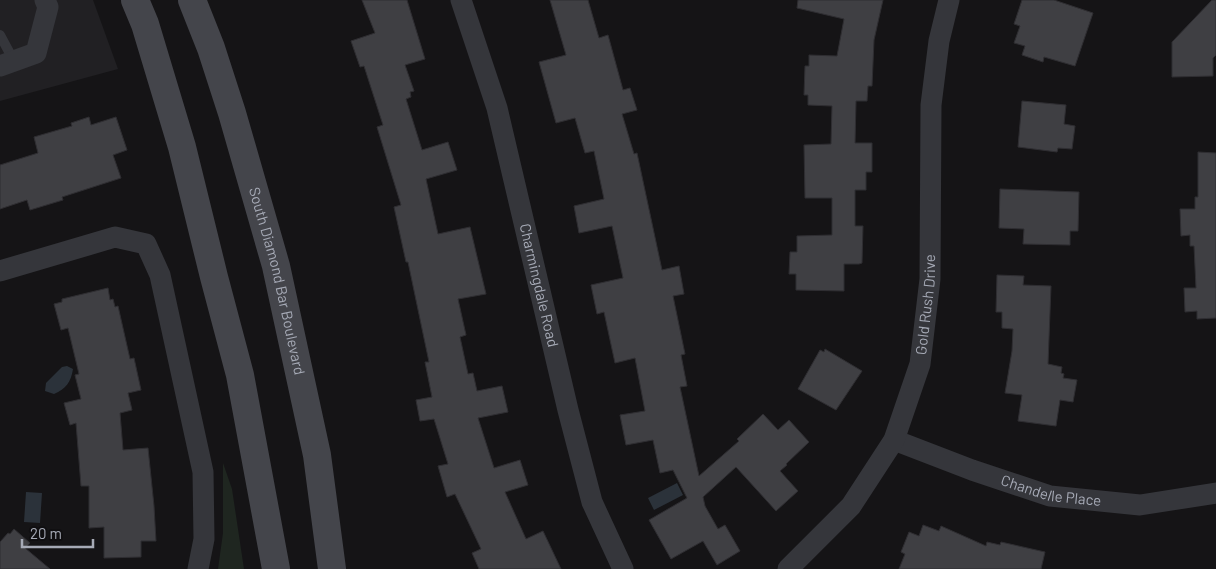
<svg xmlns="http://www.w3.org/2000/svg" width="1216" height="569" font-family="Barlow,sans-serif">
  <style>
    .built { fill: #212023 }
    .green { fill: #1f2620 }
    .water { fill: #2b323a }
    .building { fill: #3f3f43; stroke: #2f2e32 }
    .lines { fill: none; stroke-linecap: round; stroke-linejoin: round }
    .lane { stroke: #35363b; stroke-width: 10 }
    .street { stroke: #35363b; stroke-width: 21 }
    .secondary { stroke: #44454b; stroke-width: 28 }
    .labels { text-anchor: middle; stroke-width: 4.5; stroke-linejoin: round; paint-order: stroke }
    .street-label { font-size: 15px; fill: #a6aab6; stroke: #100f11 }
  </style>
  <rect width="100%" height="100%" fill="#151416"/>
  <path class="built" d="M 0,0 L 93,0 L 118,69 L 0,101 Z"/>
  <path class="green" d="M 223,463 L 232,489 L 244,569 L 218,569 L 223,533 Z"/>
  <path class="water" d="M 67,366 L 73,369 C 71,382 66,389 54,394 L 45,391 L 46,383 L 62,367 Z
    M 677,483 L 683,495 L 654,510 L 648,498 Z
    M 26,492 L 42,493 L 40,523 L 24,522 Z"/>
  <path class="building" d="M 362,0 L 407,0 L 425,59 L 405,65 L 414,91 L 410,92 L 411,97 L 406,99 L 422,150 L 448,142 L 457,170 L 426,179 L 438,234 L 470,227 L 486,294 L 458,299 L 466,335 L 460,337 L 468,374 L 473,373 L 477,391 L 502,386 L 508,412 L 478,418 L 494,468 L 520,460 L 528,485 L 505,492 L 526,539 L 543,531 L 561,569 L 479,569 L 472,553 L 481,549 L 455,494 L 447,497 L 438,466 L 448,464 L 434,419 L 420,421 L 416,400 L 432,397 L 425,362 L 429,362 L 408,262 L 406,262 L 394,207 L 401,205 L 377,127 L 383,125 L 364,66 L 360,67 L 351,41 L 375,33 Z
    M 550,0 L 588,0 L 599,38 L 608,35 L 623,90 L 630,88 L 637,110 L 622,114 L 634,154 L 637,153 L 662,270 L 679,266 L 684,294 L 673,296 L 685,354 L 681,355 L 687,386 L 680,387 L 699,476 L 739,441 L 737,439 L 763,414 L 778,430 L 789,420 L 809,442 L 786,464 L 787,465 L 780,471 L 798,491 L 776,511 L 736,467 L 703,497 L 705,506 L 718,529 L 725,525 L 740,551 L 717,565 L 703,541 L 671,559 L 649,520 L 687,498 L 673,470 L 660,473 L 653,440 L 626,445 L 620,415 L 645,411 L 635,358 L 615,363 L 604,312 L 597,314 L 591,285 L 623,278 L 612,226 L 579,233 L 574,206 L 604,199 L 594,151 L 585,153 L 575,118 L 556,123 L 539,62 L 566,55 Z
    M 798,0 L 883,0 L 874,40 L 872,86 L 868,86 L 867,101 L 856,101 L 855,143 L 872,143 L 872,172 L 866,172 L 866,190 L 855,190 L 855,226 L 863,226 L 862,263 L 859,264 L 844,264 L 844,291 L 796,290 L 796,274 L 789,274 L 790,252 L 797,252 L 797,236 L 832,235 L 832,198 L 805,198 L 804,145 L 831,144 L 832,106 L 808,105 L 808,95 L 804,95 L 805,66 L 809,66 L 809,55 L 837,56 L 844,19 L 797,8 Z
    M 1022,0 L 1054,0 L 1093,13 L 1075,66 L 1044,57 L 1043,62 L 1022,55 L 1025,46 L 1014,43 L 1020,26 L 1014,24 Z
    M 1212,0 L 1216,0 L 1216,55 L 1213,58 L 1213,76 L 1172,77 L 1172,42 Z
    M 1022,101 L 1066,105 L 1064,124 L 1075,126 L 1072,149 L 1058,148 L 1057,152 L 1018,147 Z
    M 89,117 L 91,125 L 116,117 L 127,150 L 113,155 L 121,178 L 62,197 L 63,200 L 30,210 L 27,200 L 0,209 L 0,165 L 38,153 L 34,137 L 72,126 L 71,123 Z
    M 1198,152 L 1216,153 L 1216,318 L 1197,319 L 1197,311 L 1185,312 L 1184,288 L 1196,288 L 1194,246 L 1190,246 L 1190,235 L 1181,236 L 1180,209 L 1195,209 L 1195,197 L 1198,197 Z
    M 1000,189 L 1079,192 L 1078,231 L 1070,231 L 1070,245 L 1023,244 L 1024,229 L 999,228 Z
    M 997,275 L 1024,276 L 1023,285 L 1051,286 L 1048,364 L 1062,367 L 1061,373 L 1064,374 L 1063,378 L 1077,380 L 1073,402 L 1060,400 L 1056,426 L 1018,421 L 1022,395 L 1005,393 L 1012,351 L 1013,329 L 1002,328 L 1002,312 L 996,312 Z
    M 108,288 L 110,300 L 113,299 L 115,307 L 118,306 L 130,359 L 134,358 L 141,390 L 128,393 L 132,410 L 120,413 L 123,450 L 148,448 L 154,506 L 156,541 L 141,541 L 141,557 L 104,558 L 104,527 L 89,528 L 89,486 L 81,486 L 76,423 L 70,425 L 64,403 L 81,399 L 75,375 L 79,374 L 68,328 L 61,330 L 54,304 L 62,302 L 62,299 Z
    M 825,349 L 862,371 L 836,410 L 798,389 L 820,350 L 824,352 Z
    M 923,525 L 939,531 L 941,526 L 986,546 L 987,542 L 1000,545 L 1001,542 L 1045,552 L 1041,569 L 899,569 L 905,554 L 901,552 L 909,532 L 919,536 Z
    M 14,529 L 30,543 L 25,548 L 50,569 L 0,569 L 0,542 L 8,533 L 10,534 Z"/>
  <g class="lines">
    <path class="lane" d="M 0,35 L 14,61"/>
    <g class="street">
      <path id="s1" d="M 461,0 L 497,108 L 568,410 L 592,502 L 623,569"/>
      <path d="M 0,66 L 36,53 L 48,7 L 45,0"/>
      <path d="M 0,271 L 115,237 L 146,244 L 160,275 L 203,472 L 204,539 L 198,569"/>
      <path id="s2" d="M 894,440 L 972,470 L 1050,496 L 1140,505 L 1216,493"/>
      <path id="s3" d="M 788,569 L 851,506 L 894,440 L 920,364 L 930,279 L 931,105 L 939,41 L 949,0"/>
    </g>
    <g class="secondary">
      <path d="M 135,0 L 145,24 L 182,147 L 214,277 L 240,375 L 276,569"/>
      <path id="s4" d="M 192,0 L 211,48 L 232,113 L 276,266 L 317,455 L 332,569"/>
    </g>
  </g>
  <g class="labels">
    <g class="street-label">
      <text dy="5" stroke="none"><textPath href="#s4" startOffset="294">South Diamond Bar Boulevard</textPath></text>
      <text dy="5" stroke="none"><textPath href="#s1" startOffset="296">Charmingdale Road</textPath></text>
      <text dy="5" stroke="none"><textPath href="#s3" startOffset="308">Gold Rush Drive</textPath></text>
      <text dy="5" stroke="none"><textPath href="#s2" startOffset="166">Chandelle Place</textPath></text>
    </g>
  </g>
  <path d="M22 539v8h71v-8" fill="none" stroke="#a6aab6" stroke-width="2.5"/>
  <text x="30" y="539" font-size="15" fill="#a6aab6" stroke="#100f11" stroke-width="4" paint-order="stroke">20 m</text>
</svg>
